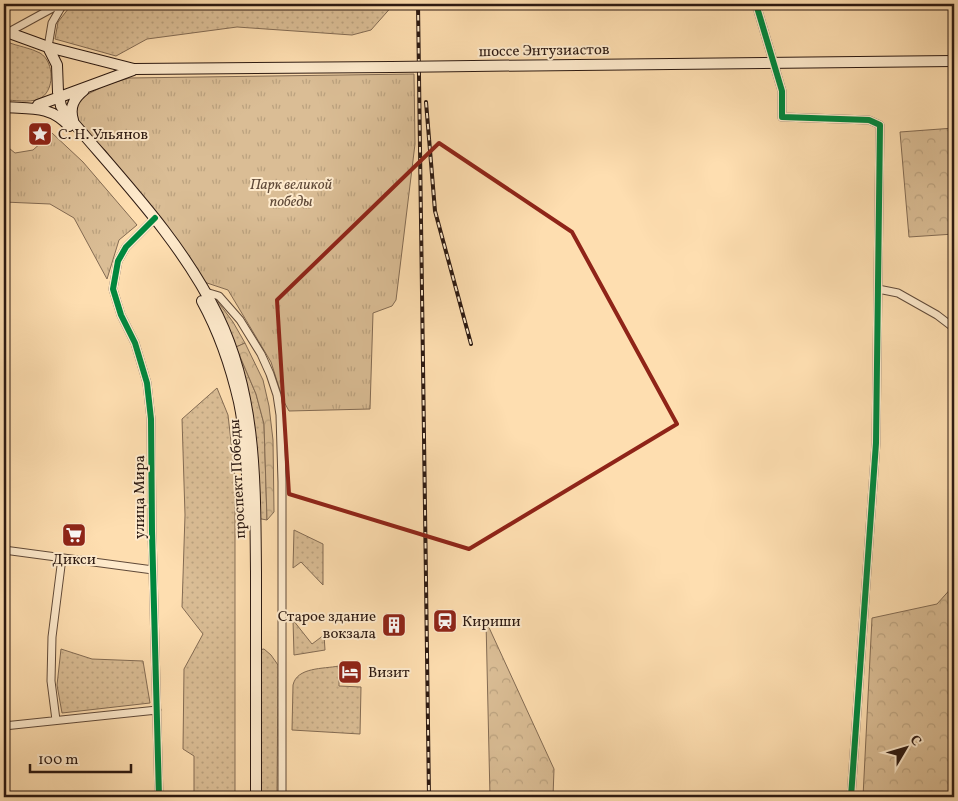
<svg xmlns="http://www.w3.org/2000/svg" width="958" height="801" font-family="Vollkorn,serif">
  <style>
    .grass { fill: url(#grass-dots); stroke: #836b53 }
    .forest { fill: url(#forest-crowns); stroke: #836b53 }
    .park { fill: url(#park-tufts); stroke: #836b53 }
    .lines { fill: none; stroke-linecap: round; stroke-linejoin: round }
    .street-casing { stroke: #604a39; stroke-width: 9 }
    .secondary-casing { stroke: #2c1911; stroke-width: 12 }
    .street { stroke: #feeacc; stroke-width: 7 }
    .secondary { stroke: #feeacc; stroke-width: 10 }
    .rail-casing { stroke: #2c1911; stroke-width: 4 }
    .rail { stroke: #feeacc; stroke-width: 2; stroke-dasharray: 5.5; stroke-linecap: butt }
    .secondary-bridge-casing { stroke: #2c1911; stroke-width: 12; stroke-linecap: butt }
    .secondary-bridge { stroke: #feeacc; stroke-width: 10 }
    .cycleway-casing { stroke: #feeacc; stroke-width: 9 }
    .cycleway { stroke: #00873e; stroke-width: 6 }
    .marked { fill: none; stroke: #8f2418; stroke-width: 4; stroke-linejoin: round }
    .labels { text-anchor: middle; stroke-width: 4; stroke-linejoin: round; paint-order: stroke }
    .street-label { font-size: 15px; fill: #2c1911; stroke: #feeacc }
    .poi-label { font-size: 15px; fill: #2c1911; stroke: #feeacc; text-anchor: start }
    .park-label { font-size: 15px; font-style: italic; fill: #604a39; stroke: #feeacc }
  </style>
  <defs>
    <pattern id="grass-dots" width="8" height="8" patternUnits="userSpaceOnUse" patternTransform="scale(1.25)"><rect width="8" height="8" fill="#dabd95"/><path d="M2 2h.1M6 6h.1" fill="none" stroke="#bba27f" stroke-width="1.8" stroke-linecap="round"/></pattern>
    <pattern id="forest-crowns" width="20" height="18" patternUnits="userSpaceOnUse" patternTransform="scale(1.25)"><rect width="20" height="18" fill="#dabd95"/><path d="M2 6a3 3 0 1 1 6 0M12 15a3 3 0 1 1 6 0" fill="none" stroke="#bba27f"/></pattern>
    <pattern id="park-tufts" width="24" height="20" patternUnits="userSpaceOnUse" patternTransform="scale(1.25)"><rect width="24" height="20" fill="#dabd95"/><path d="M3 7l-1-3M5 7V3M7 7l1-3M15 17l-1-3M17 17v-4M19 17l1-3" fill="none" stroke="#bba27f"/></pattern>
  </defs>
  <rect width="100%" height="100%" fill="#fedeb0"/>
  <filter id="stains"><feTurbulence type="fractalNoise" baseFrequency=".004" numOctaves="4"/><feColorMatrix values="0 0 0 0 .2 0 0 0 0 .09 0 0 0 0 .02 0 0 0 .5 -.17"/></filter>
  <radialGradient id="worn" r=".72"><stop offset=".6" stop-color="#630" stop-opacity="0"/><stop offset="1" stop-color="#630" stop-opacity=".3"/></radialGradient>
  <path class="grass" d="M 72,4 L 394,4 L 371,30 L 352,35 L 237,27 L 147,39 L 116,56 L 55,39 L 58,22 Z
    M 7,42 C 17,46 31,48 40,53 C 55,62 55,92 39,99 C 29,103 14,100 4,100 L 4,43 Z
    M 215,302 L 218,302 L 233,322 L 245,343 L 236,347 L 256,394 L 264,424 L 267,520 L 256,518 Z
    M 217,388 L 228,415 L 235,477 L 235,797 L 194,797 L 194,756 L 183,749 L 184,669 L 203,634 L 182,607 L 185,515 L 182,419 Z
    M 294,530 L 323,544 L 323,585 L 301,562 L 293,568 Z
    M 293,620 L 312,644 L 324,635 L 325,650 L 294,655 Z
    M 61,649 L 92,659 L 143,661 L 150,703 L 62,713 L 57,685 Z
    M 264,649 L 271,655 L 278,665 L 277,797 L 259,797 L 258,650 Z
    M 339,666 L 339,686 L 361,687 L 360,734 L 292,730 L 293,685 C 297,667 323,669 339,666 Z"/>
  <path class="forest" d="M 954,128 L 954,234 L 909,237 L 900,132 Z
    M 245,343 L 263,380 L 269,406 L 273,440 L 274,512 L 267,520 L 264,424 L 256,394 L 236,347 Z
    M 954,585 L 954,797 L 863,797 L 872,618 L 937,604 Z
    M 486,621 L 554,769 L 553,797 L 490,797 Z"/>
  <path class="park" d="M 414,74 L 415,144 L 396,300 L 392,306 L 373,313 L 370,409 L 289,411 L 283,400 L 271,362 L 228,290 L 207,283 L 200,278 L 120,172 L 116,164 L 105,150 L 96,146 L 77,122 L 76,109 L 78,102 L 84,96 L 106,85 L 129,78 Z
    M 52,133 L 83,162 L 137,225 L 119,240 L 107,279 L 74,218 L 50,204 L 4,202 L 4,144 L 15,153 L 33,150 Z"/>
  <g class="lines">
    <defs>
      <path id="street" d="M 756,4 L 782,91 L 782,117 L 869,120 L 880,125 L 876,443 L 851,797
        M 7,33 L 60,4
        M 48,47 L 52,23 L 63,4
        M 155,218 L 126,247 L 118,261 L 113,289 L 121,315 L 135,343 L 147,383 L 151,419 L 152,531 L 159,797
        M 878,289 L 898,293 L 937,315 L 954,328
        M 206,294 L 209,293 L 219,296 L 240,320 L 261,354 L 270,374 L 277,395 L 280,415 L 282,482 L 282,797
        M 4,550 L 153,570
        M 56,720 L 51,681 L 52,637 L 62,558
        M 4,726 L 157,710"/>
      <path id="secondary" d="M 4,31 L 48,47 L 57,65 L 58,92 L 61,106 L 67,115 C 121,179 181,240 218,316 C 257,397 255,484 256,571 C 256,646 256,722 256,797
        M 48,47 L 134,69 L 392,67
        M 473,66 L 954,61
        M 38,105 L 133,70
        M 4,107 C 30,109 50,105 69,126
        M 73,120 C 69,107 74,98 84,90
        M 202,301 C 219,332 231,367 239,402 C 247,440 247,482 249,521"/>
    </defs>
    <use href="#street" class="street-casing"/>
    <use href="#secondary" class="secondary-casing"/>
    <use href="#street" class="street"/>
    <use href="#secondary" class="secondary"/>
    <defs>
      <path id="rail" d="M 418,4 L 429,797
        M 426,102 L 435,211 L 471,344"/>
    </defs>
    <use href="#rail" class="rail-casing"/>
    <use href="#rail" class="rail"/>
    <defs>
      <path id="secondary-bridge" d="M 392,67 L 473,66"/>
    </defs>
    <use href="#secondary-bridge" class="secondary-bridge-casing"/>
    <use href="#secondary-bridge" class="secondary-bridge"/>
    <defs>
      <path id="cycleway" d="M 756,4 L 782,91 L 782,117 L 869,120 L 880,125 L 876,443 L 851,797
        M 155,218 L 126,247 L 118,261 L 113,289 L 121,315 L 135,343 L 147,383 L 151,419 L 152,531 L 159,797"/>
    </defs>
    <use href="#cycleway" class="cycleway-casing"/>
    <use href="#cycleway" class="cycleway"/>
  </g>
  <path class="marked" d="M 439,143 L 572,232 L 677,424 L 469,549 L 289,494 L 277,300 Z"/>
  <defs>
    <symbol id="sight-square" viewBox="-11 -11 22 22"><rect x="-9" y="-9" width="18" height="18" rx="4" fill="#8f2418" stroke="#feeacc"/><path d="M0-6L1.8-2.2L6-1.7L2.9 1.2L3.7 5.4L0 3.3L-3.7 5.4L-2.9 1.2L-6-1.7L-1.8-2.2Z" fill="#fff"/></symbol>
    <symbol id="supermarket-square" viewBox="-11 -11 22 22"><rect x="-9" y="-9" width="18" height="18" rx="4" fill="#8f2418" stroke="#feeacc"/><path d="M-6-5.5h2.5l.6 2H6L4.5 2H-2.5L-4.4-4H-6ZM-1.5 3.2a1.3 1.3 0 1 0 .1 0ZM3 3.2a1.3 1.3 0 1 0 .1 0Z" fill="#fff"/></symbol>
    <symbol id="station-square" viewBox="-11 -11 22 22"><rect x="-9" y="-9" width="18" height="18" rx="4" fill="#8f2418" stroke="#feeacc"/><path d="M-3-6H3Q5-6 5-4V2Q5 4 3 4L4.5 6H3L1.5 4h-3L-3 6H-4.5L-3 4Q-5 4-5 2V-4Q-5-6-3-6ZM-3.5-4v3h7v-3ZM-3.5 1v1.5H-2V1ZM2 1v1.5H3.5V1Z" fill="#fff"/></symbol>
    <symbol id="building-square" viewBox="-11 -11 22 22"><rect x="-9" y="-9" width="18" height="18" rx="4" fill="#8f2418" stroke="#feeacc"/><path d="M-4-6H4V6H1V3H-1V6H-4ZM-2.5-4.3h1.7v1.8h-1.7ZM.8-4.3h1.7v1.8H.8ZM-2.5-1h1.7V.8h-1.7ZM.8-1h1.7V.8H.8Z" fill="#fff"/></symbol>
    <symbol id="hotel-square" viewBox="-11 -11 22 22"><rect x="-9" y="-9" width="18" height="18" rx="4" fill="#8f2418" stroke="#feeacc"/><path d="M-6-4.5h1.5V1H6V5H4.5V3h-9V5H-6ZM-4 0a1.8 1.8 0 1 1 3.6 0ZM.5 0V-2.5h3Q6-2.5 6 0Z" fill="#fff"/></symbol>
  </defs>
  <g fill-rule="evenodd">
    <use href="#sight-square" x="26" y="120" width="28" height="28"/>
    <use href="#supermarket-square" x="60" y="521" width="28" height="28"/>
    <use href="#station-square" x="431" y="607" width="28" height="28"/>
    <use href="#building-square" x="380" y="611" width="28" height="28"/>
    <use href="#hotel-square" x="336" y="658" width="28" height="28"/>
  </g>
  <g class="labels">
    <g class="street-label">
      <text transform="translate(544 50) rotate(-1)" y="5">шоссе Энтузиастов</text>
      <text transform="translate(237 479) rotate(-93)" y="5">проспект Победы</text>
      <text transform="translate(139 497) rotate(-90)" y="5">улица Мира</text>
    </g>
    <g class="poi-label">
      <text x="58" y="139">С. Н. Ульянов</text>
      <text x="74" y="564" text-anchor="middle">Дикси</text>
      <text x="376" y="621" text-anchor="end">Старое здание<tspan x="376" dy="17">вокзала</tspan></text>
      <text x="462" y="626">Кириши</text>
      <text x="368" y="677">Визит</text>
    </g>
    <g class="park-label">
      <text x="291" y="189">Парк великой<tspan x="291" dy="17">победы</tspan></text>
    </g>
  </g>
  <rect width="958" height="801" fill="none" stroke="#fedeb0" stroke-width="20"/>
  <rect x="5" y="5" width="948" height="791" fill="none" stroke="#2c1911" stroke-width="2.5"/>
  <rect x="10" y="10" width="938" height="781" fill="none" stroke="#2c1911"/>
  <g transform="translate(906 748) rotate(52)" stroke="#feeacc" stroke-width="4" paint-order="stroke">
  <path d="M0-4L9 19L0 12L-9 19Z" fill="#2c1911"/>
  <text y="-8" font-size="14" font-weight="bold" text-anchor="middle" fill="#2c1911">С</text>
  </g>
  <path d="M30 764v8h101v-8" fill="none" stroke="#2c1911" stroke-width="2.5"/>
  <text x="38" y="764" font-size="15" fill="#2c1911" stroke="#feeacc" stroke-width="4" paint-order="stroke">100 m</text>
  <rect width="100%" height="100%" filter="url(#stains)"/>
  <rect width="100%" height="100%" fill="url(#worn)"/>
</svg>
